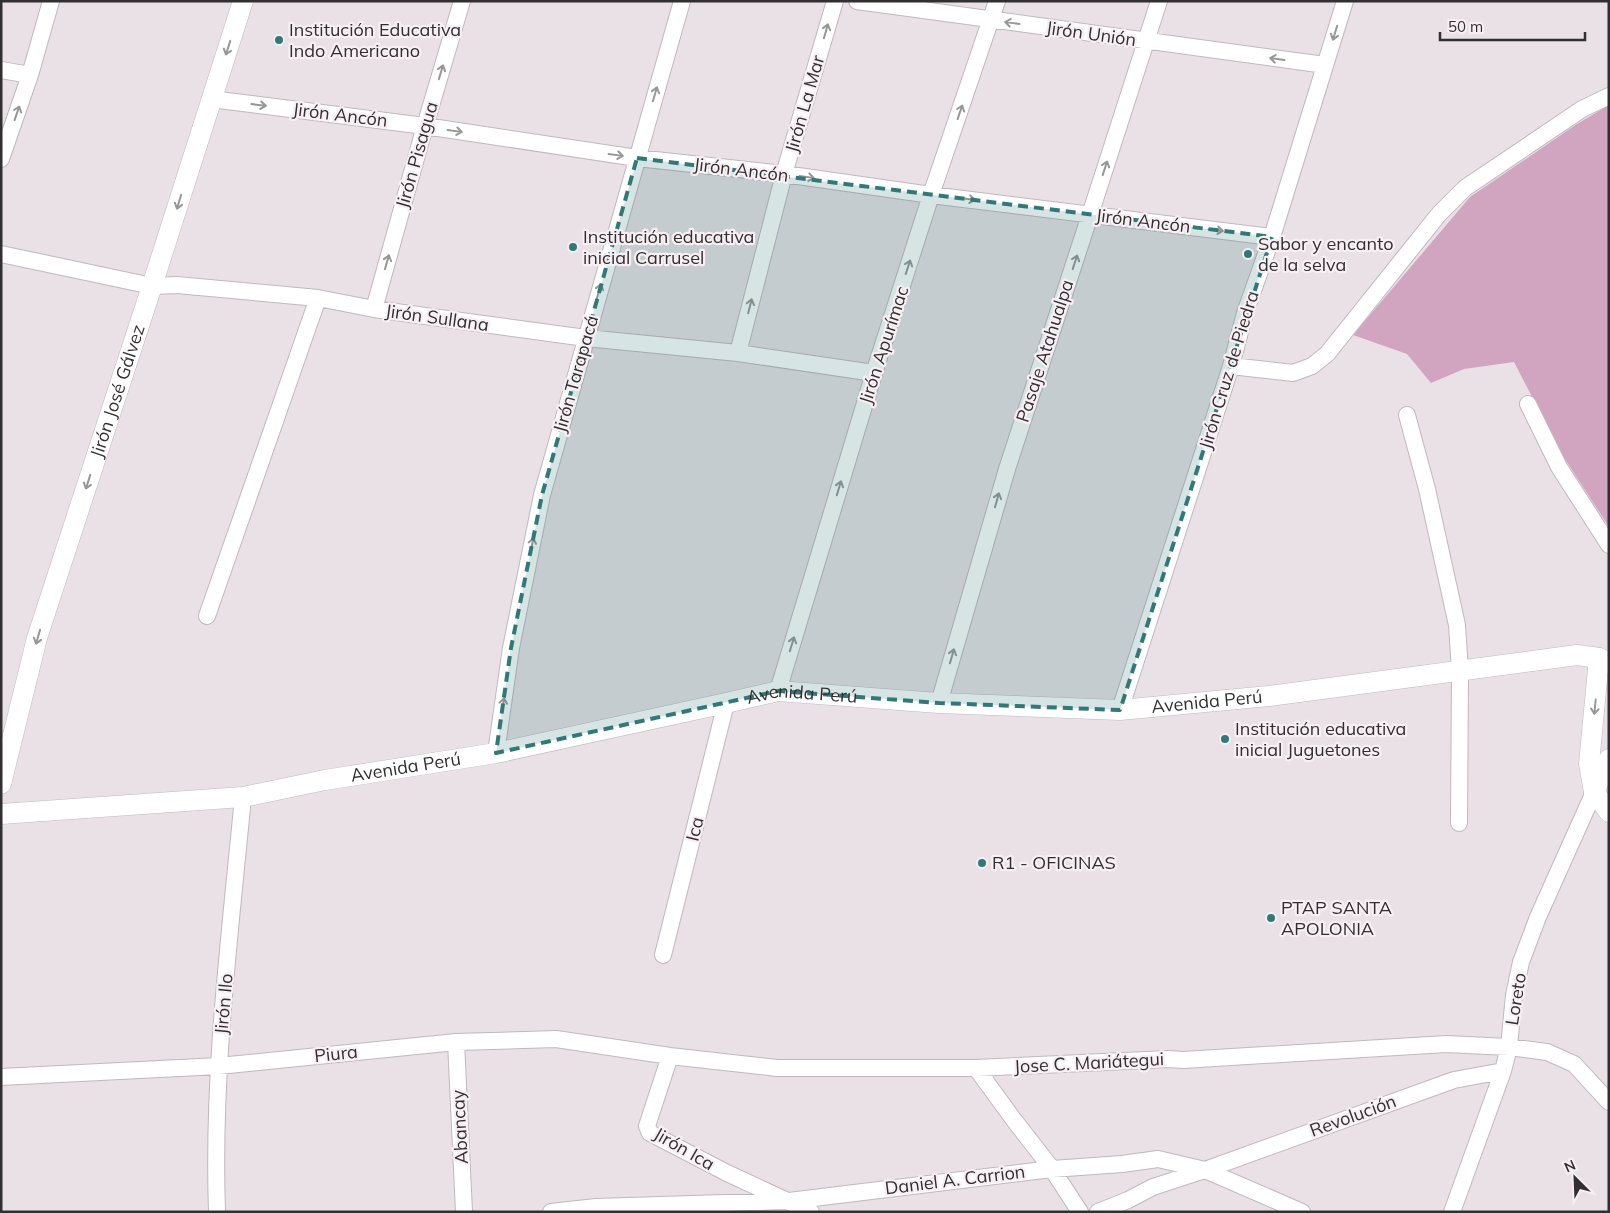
<svg xmlns="http://www.w3.org/2000/svg" width="1610" height="1213" font-family="Mulish,sans-serif">
  <style>
    .green { fill: #d1a4c0 }
    .lines { fill: none; stroke-linecap: round; stroke-linejoin: round }
    .minor-casing { stroke: #c0b8bd; stroke-width: 18 }
    .tertiary-casing { stroke: #c0b8bd; stroke-width: 21 }
    .minor { stroke: #fff; stroke-width: 16 }
    .tertiary { stroke: #fff; stroke-width: 20 }
    .oneway { stroke: #989798 }
    .marked { fill: #317976; fill-opacity: 0.2; stroke: #317976; stroke-width: 4; stroke-dasharray: 10 6; stroke-linejoin: round }
    .poi-dot { fill: #317976; stroke: #f7eff4; stroke-width: 2 }
    .labels { text-anchor: middle; stroke-width: 4.5; stroke-linejoin: round; paint-order: stroke }
    .poi-label { font-size: 18px; fill: #322f31; stroke: #f7eff4; text-anchor: start }
    .street-label { font-size: 18px; fill: #322f31; stroke: #f7eff4 }
  </style>
  <rect width="100%" height="100%" fill="#eae1e6"/>
  <path class="green" d="M 1609,105 L 1609,527 L 1561,453 L 1514,362 L 1464,369 L 1431,383 L 1407,354 L 1353,335 L 1470,197 L 1577,124 Z"/>
  <g class="lines">
    <defs>
      <path id="minor" d="M 857,1 L 1325,65
        M 1,70 L 30,75
        M 211,99 L 425,126 L 637,158 L 784,174 L 931,195 L 1272,237
        M 1,159 L 30,75 L 51,1
        M 1,254 L 152,286 L 177,285 L 318,298 L 374,309 L 586,338 L 738,353 L 874,373
        M 374,309 L 425,126 L 462,1
        M 738,353 L 784,174 L 835,1
        M 1231,366 L 1293,373 L 1312,366 L 1327,354 L 1439,214 L 1465,188 L 1582,109 L 1609,96
        M 1528,404 L 1559,467 L 1609,545
        M 1407,415 L 1427,489 L 1457,625 L 1460,671 L 1459,823
        M 207,616 L 318,298
        M 778,691 L 874,373 L 931,195 L 997,1
        M 939,703 L 1007,469 L 1090,215 L 1159,1
        M 1120,710 L 1231,366 L 1245,313 L 1272,237 L 1345,1
        M 496,753 L 511,648 L 542,495 L 682,1
        M 663,955 L 726,703
        M 456,1042 L 464,1212
        M 670,1056 L 647,1126 L 650,1133 L 727,1173 L 811,1212
        M 976,1068 L 1014,1120 L 1052,1169 L 1080,1212
        M 1,1077 L 219,1066 L 456,1042 L 556,1039 L 670,1056 L 777,1068 L 976,1068 L 1168,1059 L 1183,1060 L 1446,1044 L 1509,1047 L 1547,1052 L 1574,1064 L 1609,1102
        M 217,1212 C 212,1073 230,935 243,797
        M 551,1212 L 596,1207 L 789,1201 L 1052,1169 L 1122,1164 L 1158,1159 L 1205,1170 L 1302,1212
        M 1098,1212 L 1128,1200 L 1153,1187 L 1205,1170 L 1454,1080 L 1503,1071
        M 1452,1212 L 1503,1071 L 1509,1047 L 1514,995 L 1521,962 L 1538,917 L 1594,792"/>
      <g id="tertiary">
        <path d="M 1599,658 L 1589,764 L 1594,792 L 1609,812"/>
        <path id="s1" d="M 1,784 L 37,638 L 152,286 L 243,1"/>
        <path d="M 1594,792 L 1609,759"/>
        <path id="s2" d="M 1,814 L 243,797 L 325,780 L 496,753 L 726,703 L 778,691 L 939,703 L 1120,710 L 1269,696 L 1577,655 L 1599,658 L 1609,663"/>
      </g>
    </defs>
    <use href="#minor" class="minor-casing"/>
    <use href="#tertiary" class="tertiary-casing"/>
    <use href="#minor" class="minor"/>
    <use href="#tertiary" class="tertiary"/>
  </g>
  <defs><path id="oneway-shaft" d="M-6 0H5M1.5-3L5.5 0L1.5 3" fill="none" stroke-width="1.6" stroke-linecap="round" stroke-linejoin="round" transform="scale(1.25)"/></defs>
  <g class="oneway">
    <use href="#oneway-shaft" transform="translate(1012 23) rotate(-172)"/>
    <use href="#oneway-shaft" transform="translate(826 31) rotate(-74)"/>
    <use href="#oneway-shaft" transform="translate(1335 33) rotate(107)"/>
    <use href="#oneway-shaft" transform="translate(228 48) rotate(108)"/>
    <use href="#oneway-shaft" transform="translate(1277 59) rotate(-172)"/>
    <use href="#oneway-shaft" transform="translate(441 72) rotate(-73)"/>
    <use href="#oneway-shaft" transform="translate(655 94) rotate(-74)"/>
    <use href="#oneway-shaft" transform="translate(259 105) rotate(7)"/>
    <use href="#oneway-shaft" transform="translate(960 112) rotate(-71)"/>
    <use href="#oneway-shaft" transform="translate(17 113) rotate(-71)"/>
    <use href="#oneway-shaft" transform="translate(455 131) rotate(8)"/>
    <use href="#oneway-shaft" transform="translate(616 155) rotate(8)"/>
    <use href="#oneway-shaft" transform="translate(1105 168) rotate(-72)"/>
    <use href="#oneway-shaft" transform="translate(807 177) rotate(8)"/>
    <use href="#oneway-shaft" transform="translate(968 199) rotate(7)"/>
    <use href="#oneway-shaft" transform="translate(179 202) rotate(107)"/>
    <use href="#oneway-shaft" transform="translate(1216 230) rotate(7)"/>
    <use href="#oneway-shaft" transform="translate(387 262) rotate(-74)"/>
    <use href="#oneway-shaft" transform="translate(1075 262) rotate(-72)"/>
    <use href="#oneway-shaft" transform="translate(908 267) rotate(-72)"/>
    <use href="#oneway-shaft" transform="translate(599 291) rotate(-74)"/>
    <use href="#oneway-shaft" transform="translate(750 306) rotate(-76)"/>
    <use href="#oneway-shaft" transform="translate(88 482) rotate(108)"/>
    <use href="#oneway-shaft" transform="translate(839 488) rotate(-73)"/>
    <use href="#oneway-shaft" transform="translate(997 500) rotate(-74)"/>
    <use href="#oneway-shaft" transform="translate(532 545) rotate(-79)"/>
    <use href="#oneway-shaft" transform="translate(38 637) rotate(106)"/>
    <use href="#oneway-shaft" transform="translate(792 644) rotate(-73)"/>
    <use href="#oneway-shaft" transform="translate(952 656) rotate(-74)"/>
    <use href="#oneway-shaft" transform="translate(503 705) rotate(-82)"/>
    <use href="#oneway-shaft" transform="translate(1595 707) rotate(95)"/>
  </g>
  <path class="marked" d="M 637,158 L 1272,237 L 1120,710 L 939,703 L 778,691 L 496,753 L 511,648 L 542,495 Z"/>
  <g class="poi-dot">
    <circle cx="279" cy="40" r="5"/>
    <circle cx="573" cy="247" r="5"/>
    <circle cx="1248" cy="254" r="5"/>
    <circle cx="1225" cy="739" r="5"/>
    <circle cx="982" cy="863" r="5"/>
    <circle cx="1271" cy="918" r="5"/>
  </g>
  <g class="labels">
    <g class="poi-label">
      <text x="289" y="36">Institución Educativa<tspan x="289" dy="21">Indo Americano</tspan></text>
      <text x="583" y="243">Institución educativa<tspan x="583" dy="21">inicial Carrusel</tspan></text>
      <text x="1258" y="250">Sabor y encanto<tspan x="1258" dy="21">de la selva</tspan></text>
      <text x="1235" y="735">Institución educativa<tspan x="1235" dy="21">inicial Juguetones</tspan></text>
      <text x="992" y="869">R1 - OFICINAS</text>
      <text x="1281" y="914">PTAP SANTA<tspan x="1281" dy="21">APOLONIA</tspan></text>
    </g>
    <g class="street-label">
      <text transform="translate(1091 34) rotate(8)" y="6">Jirón Unión</text>
      <text transform="translate(805 104) rotate(-74)" y="6">Jirón La Mar</text>
      <text transform="translate(340 115) rotate(7)" y="6">Jirón Ancón</text>
      <text transform="translate(417 155) rotate(-74)" y="6">Jirón Pisagua</text>
      <text transform="translate(741 170) rotate(7)" y="6">Jirón Ancón</text>
      <text transform="translate(1143 221) rotate(7)" y="6">Jirón Ancón</text>
      <text transform="translate(437 318) rotate(8)" y="6">Jirón Sullana</text>
      <text transform="translate(884 345) rotate(-72)" y="6">Jirón Apurímac</text>
      <text transform="translate(1045 351) rotate(-72)" y="6">Pasaje Atahualpa</text>
      <text transform="translate(1229 370) rotate(-73)" y="6">Jirón Cruz de Piedra</text>
      <text transform="translate(576 374) rotate(-74)" y="6">Jirón Tarapacá</text>
      <text dy="6" stroke="none"><textPath href="#s1" startOffset="410">Jirón José Gálvez</textPath></text>
      <text dy="6" stroke="none"><textPath href="#s2" startOffset="812">Avenida Perú</textPath></text>
      <text dy="6" stroke="none"><textPath href="#s2" startOffset="1218">Avenida Perú</textPath></text>
      <text dy="6" stroke="none"><textPath href="#s2" startOffset="408">Avenida Perú</textPath></text>
      <text transform="translate(695 829) rotate(-76)" y="6">Ica</text>
      <text transform="translate(1516 999) rotate(-81)" y="6">Loreto</text>
      <text transform="translate(224 1004) rotate(-85)" y="6">Jirón Ilo</text>
      <text transform="translate(336 1054) rotate(-6)" y="6">Piura</text>
      <text transform="translate(1089 1063) rotate(-3)" y="6">Jose C. Mariátegui</text>
      <text transform="translate(1353 1116) rotate(-20)" y="6">Revolución</text>
      <text transform="translate(460 1127) rotate(-93)" y="6">Abancay</text>
      <text transform="translate(684 1149) rotate(30)" y="6">Jirón Ica</text>
      <text transform="translate(955 1180) rotate(-7)" y="6">Daniel A. Carrion</text>
    </g>
  </g>
  <rect width="1610" height="1213" fill="none" stroke="#322f31" stroke-width="5"/>
  <g transform="translate(1575 1178) rotate(336)" stroke="#f7eff4" stroke-width="4" paint-order="stroke">
  <path d="M0-4L9 19L0 12L-9 19Z" fill="#322f31"/>
  <text y="-8" font-size="14" font-weight="bold" text-anchor="middle" fill="#322f31">N</text>
  </g>
  <path d="M1440 32v8h145v-8" fill="none" stroke="#322f31" stroke-width="2.5"/>
  <text x="1448" y="32" font-size="15" fill="#322f31" stroke="#f7eff4" stroke-width="4" paint-order="stroke">50 m</text>
</svg>
